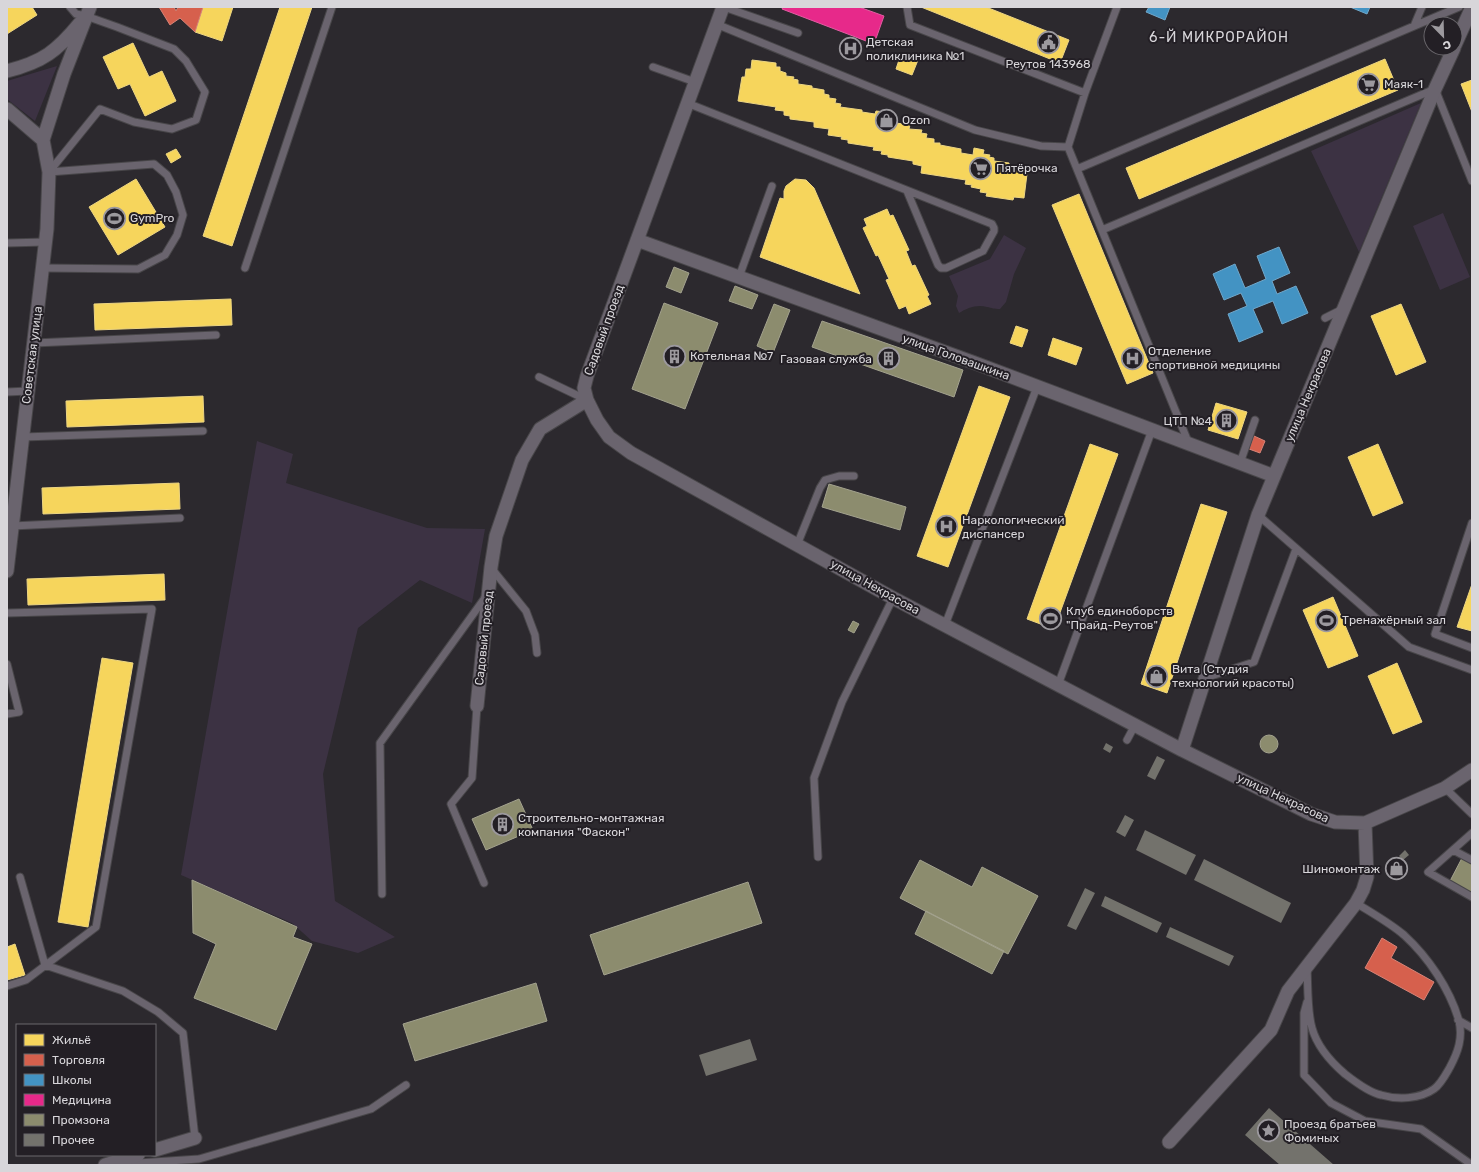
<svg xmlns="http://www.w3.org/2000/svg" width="1479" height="1172" font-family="Rubik,sans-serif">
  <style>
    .green { fill: #3c3243 }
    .homes { fill: #f6d55c; stroke: #edd582 }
    .shops { fill: #d6604d; stroke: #d78377 }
    .schools { fill: #4393c3; stroke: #70a7ca }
    .health { fill: #e7298a; stroke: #e25da2 }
    .industry { fill: #8c8c6e; stroke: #a3a28e }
    .building { fill: #73726c }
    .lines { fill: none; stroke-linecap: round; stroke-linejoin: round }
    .service-casing { stroke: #484649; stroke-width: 9 }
    .minor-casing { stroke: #484649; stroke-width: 15 }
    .service { stroke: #6a646e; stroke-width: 7 }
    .minor { stroke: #6a646e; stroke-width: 13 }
    .labels { text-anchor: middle; stroke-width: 4; stroke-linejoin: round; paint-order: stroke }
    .poi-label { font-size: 12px; fill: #d8d6da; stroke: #231f25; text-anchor: start }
    .street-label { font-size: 12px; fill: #d8d6da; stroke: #231f25 }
    .quarter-label { font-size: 14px; letter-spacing: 1px; fill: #d8d6da; stroke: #231f25 }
  </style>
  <rect width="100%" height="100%" fill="#2c292e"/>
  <path class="green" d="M 57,66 L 35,121 L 7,99 L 7,81 Z
    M 1421,103 L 1359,252 L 1311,151 Z
    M 1443,213 L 1470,277 L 1440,290 L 1413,226 Z
    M 1004,235 L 1026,248 L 1014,274 L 1006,302 L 1000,309 C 994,309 992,308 987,307 C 977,304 967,308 959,313 L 956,306 L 958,296 L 949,276 L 990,259 Z
    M 257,441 L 293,454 L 286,483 L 427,528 L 485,529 L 472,603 L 420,580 L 358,628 L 323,774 L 335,901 L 395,937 L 358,953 L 312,941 L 292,923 L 181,875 Z"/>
  <path class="homes" d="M 7,7 L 32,7 L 37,15 L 7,34 Z
    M 203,7 L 233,7 L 222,41 L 195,32 Z
    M 280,7 L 312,7 L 232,246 L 203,236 Z
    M 921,7 L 986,7 L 1069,40 L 1060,63 Z
    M 133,43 L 149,77 L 162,71 L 176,101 L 145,116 L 130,84 L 118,89 L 103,57 Z
    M 901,54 L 918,60 L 912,75 L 896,69 Z
    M 1385,59 L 1398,90 L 1139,199 L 1126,168 Z
    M 752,60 L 776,63 L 776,67 L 780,67 L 780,71 L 786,73 L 786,76 L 794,77 L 793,79 L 798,80 L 798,84 L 812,86 L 812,88 L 824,90 L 824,94 L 829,95 L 829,98 L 836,99 L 835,103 L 841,104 L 840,107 L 862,110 L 862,112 L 875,114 L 876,111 L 885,112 L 884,115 L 891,116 L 891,119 L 896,120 L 896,123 L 910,125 L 909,129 L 922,130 L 921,133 L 927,134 L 926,138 L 934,139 L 934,143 L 940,143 L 940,145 L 961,149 L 961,153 L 973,155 L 974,148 L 984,150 L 983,154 L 990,155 L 989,157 L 994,158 L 994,161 L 1009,163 L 1009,167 L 1020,168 L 1020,173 L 1027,174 L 1024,198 L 1014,197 L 1013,200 L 986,196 L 987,193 L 980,192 L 981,189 L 971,187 L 972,185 L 965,184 L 966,180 L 921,173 L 922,166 L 913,164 L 913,161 L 888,157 L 888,155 L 881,154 L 882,151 L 873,150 L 874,147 L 848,143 L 848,140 L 841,139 L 842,137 L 828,135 L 829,129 L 814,127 L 814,122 L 790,119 L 790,116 L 784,115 L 784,111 L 775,110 L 776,107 L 738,101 L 742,77 L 745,77 L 746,69 L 751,69 Z
    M 1472,80 L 1472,112 L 1461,84 Z
    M 176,149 L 181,157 L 171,163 L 166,154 Z
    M 136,179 L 165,227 L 118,255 L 89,207 Z
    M 795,179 L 806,180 L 814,188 L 860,294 L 760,257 L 780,198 L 784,199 L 784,191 L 786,186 Z
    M 1079,194 L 1153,373 L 1127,384 L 1052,205 Z
    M 887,209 L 890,216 L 893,215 L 909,250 L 906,251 L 912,266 L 915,265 L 929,295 L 927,296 L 931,304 L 909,314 L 906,306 L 899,309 L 886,280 L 889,279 L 878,255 L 876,256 L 863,228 L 867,226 L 864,219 Z
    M 231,299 L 232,325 L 95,330 L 94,304 Z
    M 1401,304 L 1426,362 L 1396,375 L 1371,316 Z
    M 1016,326 L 1028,330 L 1022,347 L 1010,343 Z
    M 1053,338 L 1082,348 L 1076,365 L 1048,355 Z
    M 979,386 L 1010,397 L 948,567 L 917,556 Z
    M 203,396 L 204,422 L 67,427 L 66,401 Z
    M 1216,403 L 1247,412 L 1238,439 L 1208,430 Z
    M 1090,444 L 1118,454 L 1054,629 L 1027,619 Z
    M 1378,444 L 1403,503 L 1373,516 L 1348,457 Z
    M 179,483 L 180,509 L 43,514 L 42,488 Z
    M 1201,504 L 1227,512 L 1167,693 L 1141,684 Z
    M 164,574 L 165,600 L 28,605 L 27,579 Z
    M 1472,584 L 1472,631 L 1457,627 Z
    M 1333,597 L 1358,656 L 1328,668 L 1303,610 Z
    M 102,658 L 133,663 L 88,927 L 58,922 Z
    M 1397,663 L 1422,722 L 1393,734 L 1368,676 Z
    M 15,944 L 25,975 L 7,980 L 7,947 Z"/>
  <path class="shops" d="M 159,7 L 174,7 L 176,11 L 178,7 L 203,7 L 195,32 L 180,18 L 170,25 Z
    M 1254,436 L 1265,441 L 1260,453 L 1249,449 Z
    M 1382,938 L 1397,947 L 1391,958 L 1434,982 L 1424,1000 L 1365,968 Z"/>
  <path class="schools" d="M 1149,7 L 1170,7 L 1165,20 L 1146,12 Z
    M 1350,7 L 1370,7 L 1367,14 Z
    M 1279,247 L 1290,273 L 1272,281 L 1277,294 L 1296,286 L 1308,313 L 1282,324 L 1273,301 L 1253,309 L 1263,332 L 1239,342 L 1228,314 L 1247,306 L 1241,293 L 1224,300 L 1213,274 L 1235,264 L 1245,288 L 1266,279 L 1257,256 Z"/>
  <path class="health" d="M 783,7 L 859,7 L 884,16 L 874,44 L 782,9 Z"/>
  <path class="industry" d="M 674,267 L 689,273 L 681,293 L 666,287 Z
    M 735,286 L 758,295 L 752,309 L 729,301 Z
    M 664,303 L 718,323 L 685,409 L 632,389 Z
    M 774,304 L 790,310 L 773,353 L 757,346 Z
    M 822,321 L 963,370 L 954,397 L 812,347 Z
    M 829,484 L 906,507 L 900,530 L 822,507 Z
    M 853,621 L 859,624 L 854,633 L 848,630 Z
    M1260 744a9 9 0 1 1 18 0a9 9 0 1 1-18 0Z
    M 519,799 L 533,830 L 486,850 L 472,819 Z
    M 1462,858 L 1472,863 L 1472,893 L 1450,881 Z
    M 920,860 L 972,887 L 982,867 L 1038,896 L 1008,954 L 900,898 Z
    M 192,880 L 297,927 L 293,937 L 312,944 L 276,1030 L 194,998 L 216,944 L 193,933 Z
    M 748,882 L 762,923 L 604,975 L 590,935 Z
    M 926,911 L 1004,951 L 992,974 L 915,934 Z
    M 536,983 L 547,1021 L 415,1061 L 403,1024 Z"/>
  <path class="building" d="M 1106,743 L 1113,747 L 1110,753 L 1103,749 Z
    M 1157,756 L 1165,760 L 1155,780 L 1147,776 Z
    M 1125,815 L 1134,820 L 1125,837 L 1116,832 Z
    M 1145,830 L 1196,855 L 1186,875 L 1136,850 Z
    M 1405,850 L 1409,855 L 1403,860 L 1399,856 Z
    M 1204,859 L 1291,903 L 1281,923 L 1194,880 Z
    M 1085,888 L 1095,893 L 1076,930 L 1067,926 Z
    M 1105,896 L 1162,923 L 1157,933 L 1101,906 Z
    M 1170,927 L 1234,956 L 1229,966 L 1166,937 Z
    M 750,1039 L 757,1060 L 706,1076 L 699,1055 Z
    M 1269,1108 L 1334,1165 L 1280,1165 L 1245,1135 Z"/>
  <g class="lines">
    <defs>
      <path id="service" d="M 724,7 L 798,33
        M 907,7 L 910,25 L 1085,93
        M 1117,7 L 1085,93 L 1068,147 L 1189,444
        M 716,24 L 975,130 L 1041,146 L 1068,147
        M 1414,26 L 1422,7
        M 653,67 L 695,82
        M 687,103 L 992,224 L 994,228 L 994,231 L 983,251 L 946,268 L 941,268 L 938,265 L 907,191
        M 1077,169 L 1459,7
        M 49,172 L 100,109 L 134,122 L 172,129 L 196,120 L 205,92 L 186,61 L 174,49 L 117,27 L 86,16 L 76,14 L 70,7
        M 1102,230 L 1435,89 L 1472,181
        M 7,243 L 45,242
        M 42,268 L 138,269 L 165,255 L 177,235 L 183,215 L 176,192 L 167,175 L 154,164 L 49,172
        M 245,268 L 332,7
        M 739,277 L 772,186
        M 1325,318 L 1343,309
        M 34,343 L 216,335
        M 539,377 L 587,400
        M 7,392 L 28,391
        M 23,437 L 203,431
        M 1240,463 L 1255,420
        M 1258,515 L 1409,647 L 1472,670
        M 1472,523 L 1435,634 L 1472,648
        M 12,526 L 180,518
        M 797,545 L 820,488 L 825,480 L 839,476 L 854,476
        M 492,569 L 526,611 L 535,635 L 537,653
        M 7,613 L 152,609 L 96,927 L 26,980 L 7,986
        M 945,625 L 1037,387
        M 7,664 L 19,712 L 7,714
        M 1205,678 L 1254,662 L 1296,549
        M 1058,685 L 1152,430
        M 477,706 L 472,778 L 451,804 L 484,883
        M 1127,740 L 1135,725
        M 1445,788 L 1472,814
        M 1472,833 L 1428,872 L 1472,897
        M 1453,850 L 1472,860
        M 818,857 L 814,778 L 842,702 L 893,598
        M 20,877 L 45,965 L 123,991 L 158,1012 L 183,1033 L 195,1138
        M 382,894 L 380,743 L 487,595
        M 1307,967 C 1308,985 1307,1011 1312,1028 C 1317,1046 1331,1062 1345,1074 C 1354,1081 1371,1093 1381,1095 C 1398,1100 1420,1099 1434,1089 C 1441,1084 1446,1074 1450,1067 C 1458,1052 1463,1038 1459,1021 C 1450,989 1428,957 1404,935 C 1390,923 1372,913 1356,903
        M 1307,1002 L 1304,1013 L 1304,1075 L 1331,1103 L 1365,1121 L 1421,1129 L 1472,1165
        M 1458,1020 L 1472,1028
        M 123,1164 L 199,1159 L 371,1109 L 406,1085"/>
      <path id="minor" d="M 723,7 L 587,376 L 584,388 L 587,400 L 597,420 L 609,437 L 631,453 L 893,598 L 1182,750 L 1311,814 L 1335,822 L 1365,823 L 1445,788 L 1472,770
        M 1455,45 L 1472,7
        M 7,71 C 43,62 57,51 80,23
        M 7,109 L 43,140
        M 637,240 L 975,363 L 1274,476
        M 7,571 L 47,229 L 49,172 L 43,140 L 64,74 L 90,7
        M 477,706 L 491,567 L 496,536 L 522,460 L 540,429 L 587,400
        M 1182,750 L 1258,515 L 1435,89 L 1454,48
        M 1169,1142 L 1271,1030 L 1288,991 L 1356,903 L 1363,890 L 1367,877 L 1365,823
        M 155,1150 L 195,1138
        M 105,1165 L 138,1155"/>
    </defs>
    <use href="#service" class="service-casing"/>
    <use href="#minor" class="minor-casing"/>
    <use href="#service" class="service"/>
    <use href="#minor" class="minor"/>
  </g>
  <defs>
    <symbol id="civic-ring" viewBox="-11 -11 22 22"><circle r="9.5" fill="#231f25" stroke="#9c999e" stroke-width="1.5"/><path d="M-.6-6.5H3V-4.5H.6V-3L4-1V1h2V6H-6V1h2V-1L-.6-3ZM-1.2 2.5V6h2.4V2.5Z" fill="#9c999e"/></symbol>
    <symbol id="hospital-ring" viewBox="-11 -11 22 22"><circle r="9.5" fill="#231f25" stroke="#9c999e" stroke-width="1.5"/><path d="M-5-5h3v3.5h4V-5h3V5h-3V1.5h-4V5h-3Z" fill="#9c999e"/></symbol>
    <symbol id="supermarket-ring" viewBox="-11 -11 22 22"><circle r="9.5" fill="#231f25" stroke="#9c999e" stroke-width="1.5"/><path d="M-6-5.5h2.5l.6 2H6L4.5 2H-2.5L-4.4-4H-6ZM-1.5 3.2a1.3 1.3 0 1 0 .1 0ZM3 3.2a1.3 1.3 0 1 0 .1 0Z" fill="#9c999e"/></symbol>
    <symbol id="shop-ring" viewBox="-11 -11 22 22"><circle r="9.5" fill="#231f25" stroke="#9c999e" stroke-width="1.5"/><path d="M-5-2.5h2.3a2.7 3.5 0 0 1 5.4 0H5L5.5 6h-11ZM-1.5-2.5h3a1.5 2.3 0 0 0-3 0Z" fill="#9c999e"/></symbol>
    <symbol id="stadium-ring" viewBox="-11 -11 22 22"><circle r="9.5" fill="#231f25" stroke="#9c999e" stroke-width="1.5"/><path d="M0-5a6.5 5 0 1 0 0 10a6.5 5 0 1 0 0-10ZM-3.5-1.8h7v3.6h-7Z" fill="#9c999e"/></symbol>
    <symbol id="building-ring" viewBox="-11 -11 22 22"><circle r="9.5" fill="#231f25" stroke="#9c999e" stroke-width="1.5"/><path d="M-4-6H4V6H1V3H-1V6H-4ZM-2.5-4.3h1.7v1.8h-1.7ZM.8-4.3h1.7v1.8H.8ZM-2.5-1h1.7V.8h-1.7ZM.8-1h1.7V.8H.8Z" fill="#9c999e"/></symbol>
    <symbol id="sight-ring" viewBox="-11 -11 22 22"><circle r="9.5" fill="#231f25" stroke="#9c999e" stroke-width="1.5"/><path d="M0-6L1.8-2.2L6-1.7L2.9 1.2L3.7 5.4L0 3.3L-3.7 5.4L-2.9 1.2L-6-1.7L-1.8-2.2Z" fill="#9c999e"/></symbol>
  </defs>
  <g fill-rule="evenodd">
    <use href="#civic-ring" x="1036" y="30" width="25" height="25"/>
    <use href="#hospital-ring" x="838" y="36" width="25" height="25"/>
    <use href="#supermarket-ring" x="1356" y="72" width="25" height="25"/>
    <use href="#shop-ring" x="874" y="108" width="25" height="25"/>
    <use href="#supermarket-ring" x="968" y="156" width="25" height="25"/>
    <use href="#stadium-ring" x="102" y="206" width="25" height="25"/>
    <use href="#building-ring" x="662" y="344" width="25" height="25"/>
    <use href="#hospital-ring" x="1120" y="346" width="25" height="25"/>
    <use href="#building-ring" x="876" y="346" width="25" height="25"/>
    <use href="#building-ring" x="1214" y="408" width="25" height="25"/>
    <use href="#hospital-ring" x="934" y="514" width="25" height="25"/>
    <use href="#stadium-ring" x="1038" y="606" width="25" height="25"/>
    <use href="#stadium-ring" x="1314" y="608" width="25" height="25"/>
    <use href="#shop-ring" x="1144" y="664" width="25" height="25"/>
    <use href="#building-ring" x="490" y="812" width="25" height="25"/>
    <use href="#shop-ring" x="1384" y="856" width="25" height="25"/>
    <use href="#sight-ring" x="1256" y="1118" width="25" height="25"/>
  </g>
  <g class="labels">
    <g class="poi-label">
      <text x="866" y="46">Детская<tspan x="866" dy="14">поликлиника №1</tspan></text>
      <text x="1048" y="68" text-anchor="middle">Реутов 143968</text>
      <text x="1384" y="88">Маяк-1</text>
      <text x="902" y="124">Ozon</text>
      <text x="996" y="172">Пятёрочка</text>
      <text x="130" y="222">GymPro</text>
      <text x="1148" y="355">Отделение<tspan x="1148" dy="14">спортивной медицины</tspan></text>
      <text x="690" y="360">Котельная №7</text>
      <text x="872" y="363" text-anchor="end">Газовая служба</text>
      <text x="1212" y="425" text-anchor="end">ЦТП №4</text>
      <text x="962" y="524">Наркологический<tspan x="962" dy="14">диспансер</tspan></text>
      <text x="1066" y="615">Клуб единоборств<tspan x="1066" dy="14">"Прайд-Реутов"</tspan></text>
      <text x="1342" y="624">Тренажёрный зал</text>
      <text x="1172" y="673">Вита (Студия<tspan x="1172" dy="14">технологий красоты)</tspan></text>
      <text x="518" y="822">Строительно-монтажная<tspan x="518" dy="14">компания "Фаскон"</tspan></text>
      <text x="1380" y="873" text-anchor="end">Шиномонтаж</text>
      <text x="1284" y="1128">Проезд братьев<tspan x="1284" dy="14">Фоминых</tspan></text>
    </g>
    <g class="street-label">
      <text transform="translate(604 330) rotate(-70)" y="4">Садовый проезд</text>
      <text transform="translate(32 355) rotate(-83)" y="4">Советская улица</text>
      <text transform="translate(956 357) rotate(20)" y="4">улица Головашкина</text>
      <text transform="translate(1308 395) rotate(-67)" y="4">улица Некрасова</text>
      <text transform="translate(875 587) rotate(29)" y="4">улица Некрасова</text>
      <text transform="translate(484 638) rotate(-84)" y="4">Садовый проезд</text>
      <text transform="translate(1283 798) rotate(25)" y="4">улица Некрасова</text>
    </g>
    <g class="quarter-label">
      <text x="1219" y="42">6-Й МИКРОРАЙОН</text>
    </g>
  </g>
  <rect width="1479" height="1172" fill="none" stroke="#d8d6da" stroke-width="16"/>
  <rect x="16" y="1024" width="140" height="132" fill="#231f25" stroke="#6b686d"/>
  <rect x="24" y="1034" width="20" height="12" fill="#f6d55c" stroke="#6b686d"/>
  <text x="52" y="1044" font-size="12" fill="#d8d6da">Жильё</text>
  <rect x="24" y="1054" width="20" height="12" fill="#d6604d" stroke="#6b686d"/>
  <text x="52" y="1064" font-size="12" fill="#d8d6da">Торговля</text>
  <rect x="24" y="1074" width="20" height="12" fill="#4393c3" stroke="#6b686d"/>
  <text x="52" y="1084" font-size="12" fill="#d8d6da">Школы</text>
  <rect x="24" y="1094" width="20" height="12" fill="#e7298a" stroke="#6b686d"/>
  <text x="52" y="1104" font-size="12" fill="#d8d6da">Медицина</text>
  <rect x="24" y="1114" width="20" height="12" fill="#8c8c6e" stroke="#6b686d"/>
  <text x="52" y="1124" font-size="12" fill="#d8d6da">Промзона</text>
  <rect x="24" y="1134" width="20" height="12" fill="#73726c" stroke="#6b686d"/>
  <text x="52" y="1144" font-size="12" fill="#d8d6da">Прочее</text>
  <g transform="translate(1443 36) rotate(157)"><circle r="19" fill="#231f25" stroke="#6b686d"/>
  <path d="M0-3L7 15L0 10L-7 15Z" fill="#9c999e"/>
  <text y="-6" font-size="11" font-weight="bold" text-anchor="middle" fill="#d8d6da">С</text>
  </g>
</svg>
